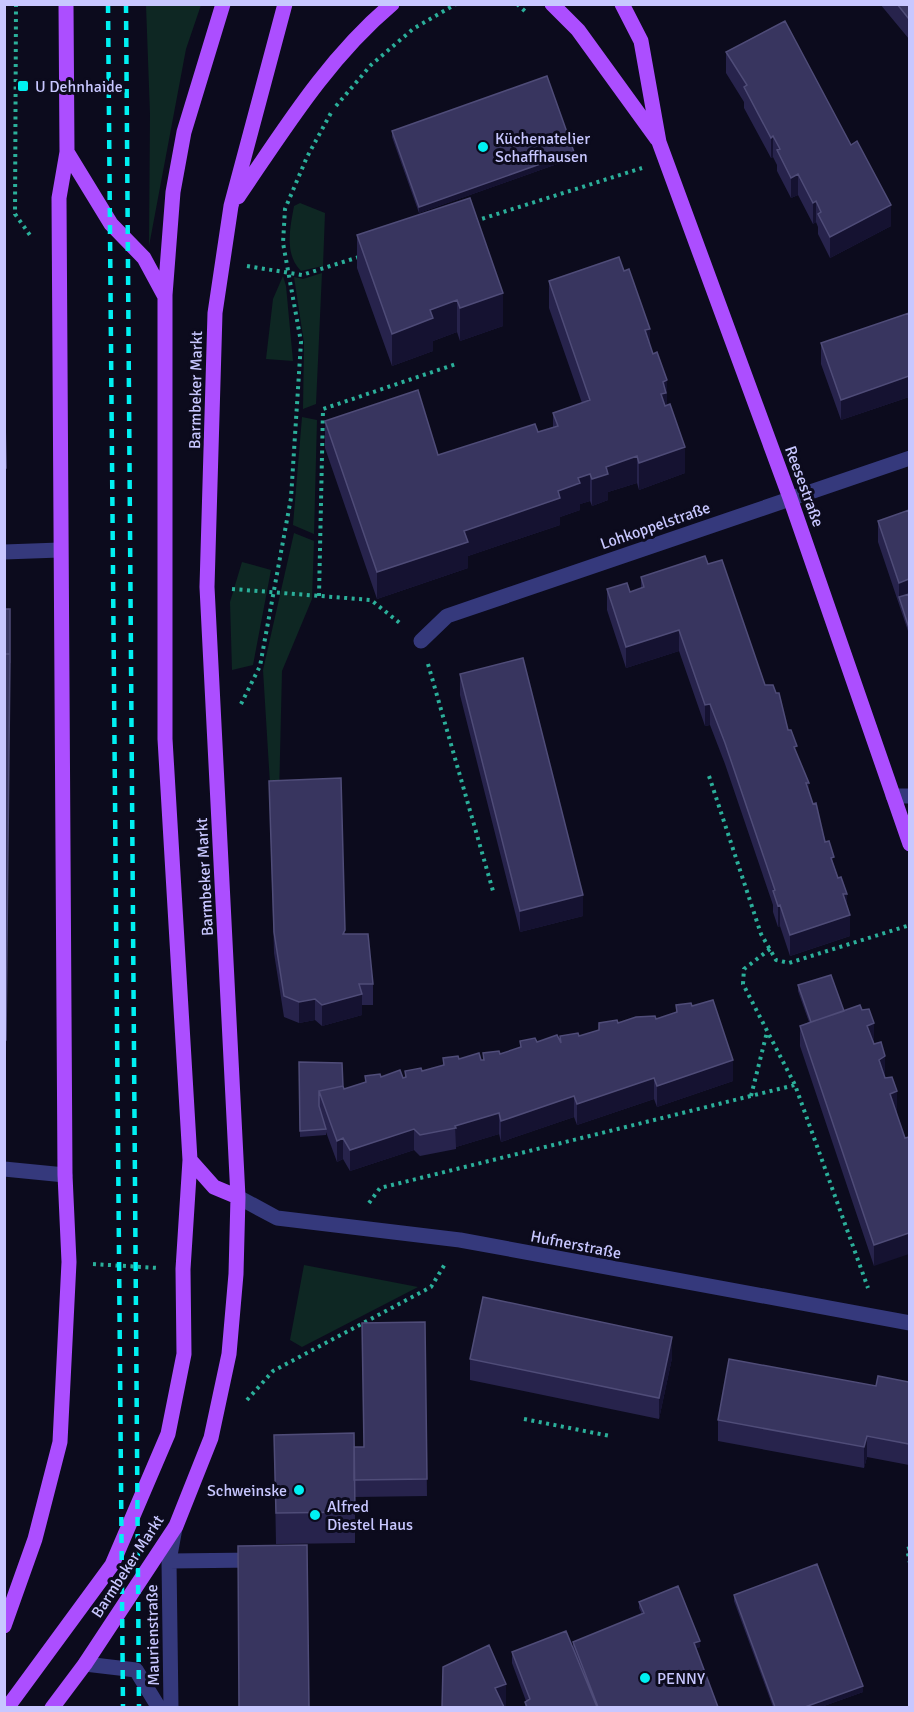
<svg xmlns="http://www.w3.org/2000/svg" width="914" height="1712" font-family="Signika,sans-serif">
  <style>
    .green { fill: #0e2723 }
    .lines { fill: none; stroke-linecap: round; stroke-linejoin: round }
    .path { stroke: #2baf9a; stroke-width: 4; stroke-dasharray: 3 4.5; stroke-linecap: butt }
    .minor { stroke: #35397c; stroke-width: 15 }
    .major { stroke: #ac4eff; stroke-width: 15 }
    .rail { stroke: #00f0f2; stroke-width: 4.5; stroke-dasharray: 9 8; stroke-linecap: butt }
    .wall { fill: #27234c }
    .shaded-wall { fill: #151231 }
    .building { fill: #38355f; stroke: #4f4c78; stroke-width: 1.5 }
    .poi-dot { fill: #00f0f2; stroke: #0c0b1d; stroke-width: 2 }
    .labels { text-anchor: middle; stroke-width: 6; stroke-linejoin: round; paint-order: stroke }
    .poi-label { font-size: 16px; fill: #c8c7ff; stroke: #0c0b1d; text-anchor: start }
    .street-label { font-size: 16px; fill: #c8c7ff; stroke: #0c0b1d }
  </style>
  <rect width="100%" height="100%" fill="#0c0b1d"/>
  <path class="green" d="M 146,5 L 201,5 L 186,49 L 149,246 L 150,114 Z
    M 300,203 L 325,213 L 323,266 L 301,271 C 284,254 290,228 294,206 Z
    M 322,273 L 316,404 L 303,409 L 304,343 L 294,277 L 303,279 Z
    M 283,276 L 286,286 L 293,361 L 266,359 L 273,299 Z
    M 302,417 L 317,420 L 314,534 L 293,525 Z
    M 294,533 L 314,541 L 312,599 L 282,671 L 279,797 L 271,800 L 263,670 Z
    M 242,562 L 271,570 L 253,665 L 232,670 L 230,602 Z
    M 304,1265 L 418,1287 L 302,1347 L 290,1340 Z"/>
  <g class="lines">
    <path class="path" d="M 16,4 L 15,214 L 32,238
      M 517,4 L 528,14
      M 336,106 L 371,65 L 413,29 L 456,4
      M 475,221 L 642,168
      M 247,266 L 302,275 L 362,256
      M 232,589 L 371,600 L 401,624
      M 319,596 L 323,409 L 456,364
      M 428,664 L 493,891
      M 241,704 L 260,666 L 291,498 L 301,342 L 283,243 L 285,209 L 307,157 L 332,111
      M 709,776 L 761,934 L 776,960 L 789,963 L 910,925
      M 770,949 L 744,969 L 743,984 L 795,1085 L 868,1288
      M 751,1096 L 767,1032
      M 369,1203 L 380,1188 L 795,1085
      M 93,1264 L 158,1268
      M 247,1400 L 273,1371 L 431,1287 L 445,1264
      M 524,1419 L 610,1436
      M 910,1548 L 907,1549 L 910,1563"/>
    <path class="minor" d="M 4,552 L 60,550
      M 421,641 L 447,616 L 910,458
      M 893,796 L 910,796
      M 4,1169 L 65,1175
      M 238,1197 L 277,1218 L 460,1240 L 910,1323
      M 169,1561 L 259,1560
      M 85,1664 L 136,1670 L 159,1708
      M 171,1708 L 169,1561 L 175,1528"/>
    <path class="major" d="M 552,4 L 578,30 L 657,139
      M 622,4 L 641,41 L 659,142 L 790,498 L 910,844
      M 67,152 L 111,224 L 144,258 L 164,295
      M 238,197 C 285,128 328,58 392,4
      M 190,1160 L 214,1187 L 238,1197
      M 4,1626 L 35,1539 L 60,1442 L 69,1262 L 65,1175 L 59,198 L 67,152 L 66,4
      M 7,1708 L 112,1565 L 168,1434 L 184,1354 L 183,1269 L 190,1160 L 165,739 L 165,295 L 173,192 L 184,132 L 223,4
      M 52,1708 L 85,1664 L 176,1526 L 211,1438 L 229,1354 L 236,1274 L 238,1197 L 207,587 L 215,313 L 231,206 L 285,4"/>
    <path class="rail" d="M 108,4 L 123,1708
      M 126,4 L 139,1708"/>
  </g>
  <path class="wall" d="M 880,4 L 909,4 L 909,45 L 909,39 Z
    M 726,52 L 891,226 L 830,258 L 818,234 L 818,227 L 816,222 L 813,224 L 798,195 L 791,198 L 777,171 L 777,165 L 773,157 L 771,158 L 744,108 L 744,102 L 726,73 Z
    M 392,131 L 574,158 L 419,213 L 392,137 Z
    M 357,235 L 503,326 L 460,341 L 457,332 L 433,341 L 433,351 L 392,366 L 357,268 Z
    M 549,281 L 650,345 L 667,405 L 685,473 L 639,490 L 637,483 L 608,492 L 608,500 L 592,506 L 590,501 L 580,504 L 580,510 L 560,517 L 560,525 L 468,556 L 468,568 L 377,599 L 325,448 L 325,421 L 438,455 L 538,432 L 553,427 L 553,413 L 582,403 L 549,308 Z
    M 909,313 L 909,397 L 841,420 L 821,364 L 821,343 Z
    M 4,370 L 6,468 L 6,480 L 4,480 Z
    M 909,510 L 909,634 L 878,542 L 878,521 Z
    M 708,564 L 765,685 L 788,730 L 847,904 L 850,936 L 790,956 L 780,926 L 778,927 L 773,912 L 773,905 L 725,764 L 710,725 L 705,726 L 679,651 L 626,668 L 607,610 L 607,589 L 630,592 L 641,588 L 641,577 Z
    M 4,609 L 10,609 L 6,1061 L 4,1061 Z
    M 460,674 L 583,916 L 520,932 L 460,695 Z
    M 269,781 L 345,934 L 373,984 L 373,1005 L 362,1005 L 362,1015 L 322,1026 L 315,1020 L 299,1023 L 284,1017 L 274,953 Z
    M 798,985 L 844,1011 L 874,1043 L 897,1112 L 874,1266 L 800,1046 L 800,1026 L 809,1022 L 798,991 Z
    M 676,1005 L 692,1006 L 733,1081 L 657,1107 L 654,1099 L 577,1125 L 574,1117 L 501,1142 L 499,1134 L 456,1147 L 456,1149 L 420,1156 L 414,1150 L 350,1171 L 343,1159 L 337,1162 L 326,1132 L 326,1135 L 300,1137 L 299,1062 L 343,1086 L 344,1089 L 365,1082 L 365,1076 L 405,1077 L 405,1071 L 422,1071 L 443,1065 L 443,1058 L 483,1060 L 483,1053 L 500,1054 L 520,1047 L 520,1041 L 537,1042 L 560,1041 L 599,1030 L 599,1023 L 618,1023 L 656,1019 L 676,1013 Z
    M 425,1322 L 427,1496 L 355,1497 L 355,1543 L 276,1544 L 274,1435 L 354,1447 L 363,1447 Z
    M 672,1358 L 659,1419 L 470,1380 L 470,1359 Z
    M 909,1382 L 909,1465 L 867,1457 L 864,1468 L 718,1441 L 718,1420 L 876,1386 Z
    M 734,1595 L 863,1692 L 821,1707 L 773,1707 L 734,1601 Z
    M 639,1602 L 700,1647 L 696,1648 L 718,1707 L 525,1707 L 525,1702 L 526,1701 L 512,1663 L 512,1652 L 573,1648 L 573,1642 L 642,1614 L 639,1608 Z"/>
  <path class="shaded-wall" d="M 773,136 L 773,157 L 771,158 L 771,138 Z
    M 574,152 L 574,158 L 419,213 L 419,207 Z
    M 798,174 L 798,195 L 791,198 L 791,178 Z
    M 816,201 L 816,222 L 813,224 L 813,203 Z
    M 891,205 L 891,226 L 830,258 L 830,237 Z
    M 503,293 L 503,326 L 460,341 L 460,308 Z
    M 457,300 L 457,332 L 433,341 L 433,351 L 392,366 L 392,334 L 430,310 Z
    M 650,329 L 650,355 L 645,330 Z
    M 909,376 L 909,397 L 841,420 L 841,400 Z
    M 667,380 L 667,406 L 666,419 L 661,394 L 663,382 Z
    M 685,447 L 685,473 L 639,490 L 639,463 Z
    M 637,456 L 637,483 L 608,492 L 608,500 L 592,506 L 592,479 L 606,467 Z
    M 590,474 L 590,501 L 580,504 L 580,510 L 560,517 L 560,525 L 468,556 L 468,568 L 377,599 L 377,572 L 464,531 L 558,491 L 578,478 Z
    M 909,579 L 909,600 L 899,597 L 899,603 L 899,583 Z
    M 679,630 L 679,651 L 626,668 L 626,647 Z
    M 710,704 L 710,725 L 705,726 L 705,705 Z
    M 806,783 L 809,783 L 809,803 Z
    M 843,894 L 847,894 L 847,914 Z
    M 583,895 L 583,916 L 520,932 L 520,911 Z
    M 780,905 L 780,926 L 778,927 L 778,906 Z
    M 850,915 L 850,936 L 790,956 L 790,935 Z
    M 362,994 L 362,1015 L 322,1026 L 322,1005 Z
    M 315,999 L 315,1020 L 299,1023 L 299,1002 Z
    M 874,1023 L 874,1043 L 867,1047 L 867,1026 Z
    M 885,1056 L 885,1077 L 879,1060 Z
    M 733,1060 L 733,1081 L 657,1107 L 657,1086 Z
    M 654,1078 L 654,1099 L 577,1125 L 577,1104 Z
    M 897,1091 L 897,1112 L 890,1115 L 890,1094 Z
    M 574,1096 L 574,1117 L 501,1142 L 501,1121 Z
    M 499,1113 L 499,1134 L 456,1147 L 455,1126 Z
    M 414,1129 L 414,1150 L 350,1171 L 350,1150 Z
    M 343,1138 L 343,1159 L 337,1162 L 337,1141 Z
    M 909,1233 L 909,1254 L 874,1266 L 874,1245 Z
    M 672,1337 L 672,1358 L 659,1419 L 659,1398 Z
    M 867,1436 L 867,1457 L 864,1468 L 864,1447 Z
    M 700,1641 L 700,1647 L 694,1649 L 694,1643 Z
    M 506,1684 L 506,1707 L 495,1707 L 495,1688 Z
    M 863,1686 L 863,1692 L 821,1707 L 805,1707 Z"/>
  <path class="building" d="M 897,4 L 909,4 L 909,19 Z
    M 785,21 L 851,145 L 857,141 L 891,205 L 830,237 L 818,214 L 821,212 L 816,201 L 813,203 L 798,174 L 791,178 L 777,150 L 780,149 L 773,136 L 771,138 L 744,87 L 747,85 L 726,52 Z
    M 547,76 L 574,152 L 419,207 L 392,131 Z
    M 470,198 L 503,293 L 460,308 L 457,300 L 430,310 L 433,318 L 392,334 L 357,235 Z
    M 619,257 L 624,271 L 629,269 L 650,329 L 645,330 L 653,354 L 657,352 L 667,380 L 663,382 L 666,393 L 661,394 L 665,406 L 670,404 L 685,447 L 639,463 L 637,456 L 606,467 L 608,474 L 592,479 L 590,474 L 578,478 L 580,483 L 558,491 L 560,498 L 464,531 L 468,542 L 377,572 L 325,421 L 418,390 L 438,455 L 535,424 L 538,432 L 558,426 L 553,413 L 590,400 L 549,281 Z
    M 909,313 L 909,376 L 841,400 L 821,343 Z
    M 4,370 L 6,468 L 4,468 Z
    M 909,510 L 909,579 L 899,583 L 878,521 Z
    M 705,556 L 708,564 L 722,560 L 765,685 L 773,685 L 776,693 L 779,693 L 788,730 L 791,730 L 797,746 L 794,747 L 809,783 L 806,783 L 813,804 L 816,803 L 825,842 L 829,841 L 834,857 L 831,858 L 838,878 L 841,877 L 847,894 L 843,894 L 850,915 L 790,935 L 780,905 L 778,906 L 773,891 L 775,890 L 725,743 L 710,704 L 705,705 L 679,630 L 626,647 L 607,589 L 627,583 L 630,592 L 644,587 L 641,577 Z
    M 909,594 L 909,628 L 899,597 Z
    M 4,609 L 10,609 L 10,663 L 10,654 L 4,654 Z
    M 4,654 L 10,654 L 6,1040 L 4,1040 Z
    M 523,658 L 583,895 L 520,911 L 460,674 Z
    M 341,778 L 345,930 L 343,934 L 368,934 L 373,984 L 359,984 L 362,994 L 322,1005 L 315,999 L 299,1002 L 284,996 L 274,932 L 269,781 Z
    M 831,975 L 844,1011 L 811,1022 L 798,985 Z
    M 713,1000 L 733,1060 L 657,1086 L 654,1078 L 577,1104 L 574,1096 L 501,1121 L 499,1113 L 455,1126 L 456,1128 L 420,1135 L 414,1129 L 350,1150 L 343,1138 L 337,1141 L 319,1091 L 343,1086 L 344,1089 L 366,1082 L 365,1076 L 380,1074 L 381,1077 L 400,1070 L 403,1078 L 406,1077 L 405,1071 L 421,1068 L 422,1071 L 444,1065 L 443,1058 L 458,1056 L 459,1059 L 479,1053 L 481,1060 L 484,1060 L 483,1053 L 499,1051 L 500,1054 L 521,1047 L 520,1041 L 535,1038 L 537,1042 L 557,1035 L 561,1043 L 560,1036 L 578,1033 L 579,1036 L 599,1030 L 599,1023 L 617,1020 L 618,1023 L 636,1017 L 655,1016 L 656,1019 L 677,1012 L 676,1005 L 691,1003 L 692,1006 Z
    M 860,1005 L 862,1010 L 869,1009 L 874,1023 L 867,1026 L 874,1044 L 881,1042 L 885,1056 L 879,1060 L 885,1078 L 892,1077 L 897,1091 L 890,1094 L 905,1138 L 909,1137 L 909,1233 L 874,1245 L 800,1026 Z
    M 299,1062 L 342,1063 L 343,1086 L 319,1091 L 319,1106 L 326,1129 L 300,1131 Z
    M 483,1297 L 672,1337 L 659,1398 L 470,1359 Z
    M 425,1322 L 427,1479 L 354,1480 L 354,1447 L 364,1447 L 362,1323 Z
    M 729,1359 L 876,1386 L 878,1376 L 909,1382 L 909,1444 L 867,1436 L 864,1447 L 718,1420 Z
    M 354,1433 L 355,1512 L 276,1513 L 274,1435 Z
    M 307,1545 L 309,1707 L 239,1707 L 238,1546 Z
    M 817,1564 L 863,1686 L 805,1707 L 775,1707 L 734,1595 Z
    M 678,1586 L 700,1641 L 694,1643 L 718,1707 L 598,1707 L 573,1642 L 644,1613 L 639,1602 Z
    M 566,1631 L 597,1707 L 527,1707 L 525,1702 L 530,1699 L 512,1652 Z
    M 489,1645 L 506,1684 L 495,1688 L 504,1707 L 442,1707 L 443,1667 Z"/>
  <g class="poi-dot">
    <rect x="17" y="80" width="12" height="12" rx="3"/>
    <circle cx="483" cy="147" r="6"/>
    <circle cx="299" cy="1490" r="6"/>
    <circle cx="315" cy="1515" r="6"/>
    <circle cx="645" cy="1678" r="6"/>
  </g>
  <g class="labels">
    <g class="poi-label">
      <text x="35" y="92">U Dehnhaide</text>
      <text x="495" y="144">Küchenatelier<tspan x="495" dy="18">Schaffhausen</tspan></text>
      <text x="287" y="1496" text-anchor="end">Schweinske</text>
      <text x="327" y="1512">Alfred<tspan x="327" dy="18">Diestel Haus</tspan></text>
      <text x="657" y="1684">PENNY</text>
    </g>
    <g class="street-label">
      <text transform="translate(195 390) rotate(-89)" y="6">Barmbeker Markt</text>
      <text transform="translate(805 486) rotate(70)" y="6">Reesestraße</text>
      <text transform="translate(655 525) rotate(-19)" y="6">Lohkoppelstraße</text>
      <text transform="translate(204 877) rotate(-93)" y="6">Barmbeker Markt</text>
      <text transform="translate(576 1244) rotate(11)" y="6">Hufnerstraße</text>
      <text transform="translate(127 1566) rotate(-57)" y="6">Barmbeker Markt</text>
      <text transform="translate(152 1635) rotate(-91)" y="6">Maurienstraße</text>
    </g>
  </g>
  <rect width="914" height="1712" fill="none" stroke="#c8c7ff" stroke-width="12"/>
</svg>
